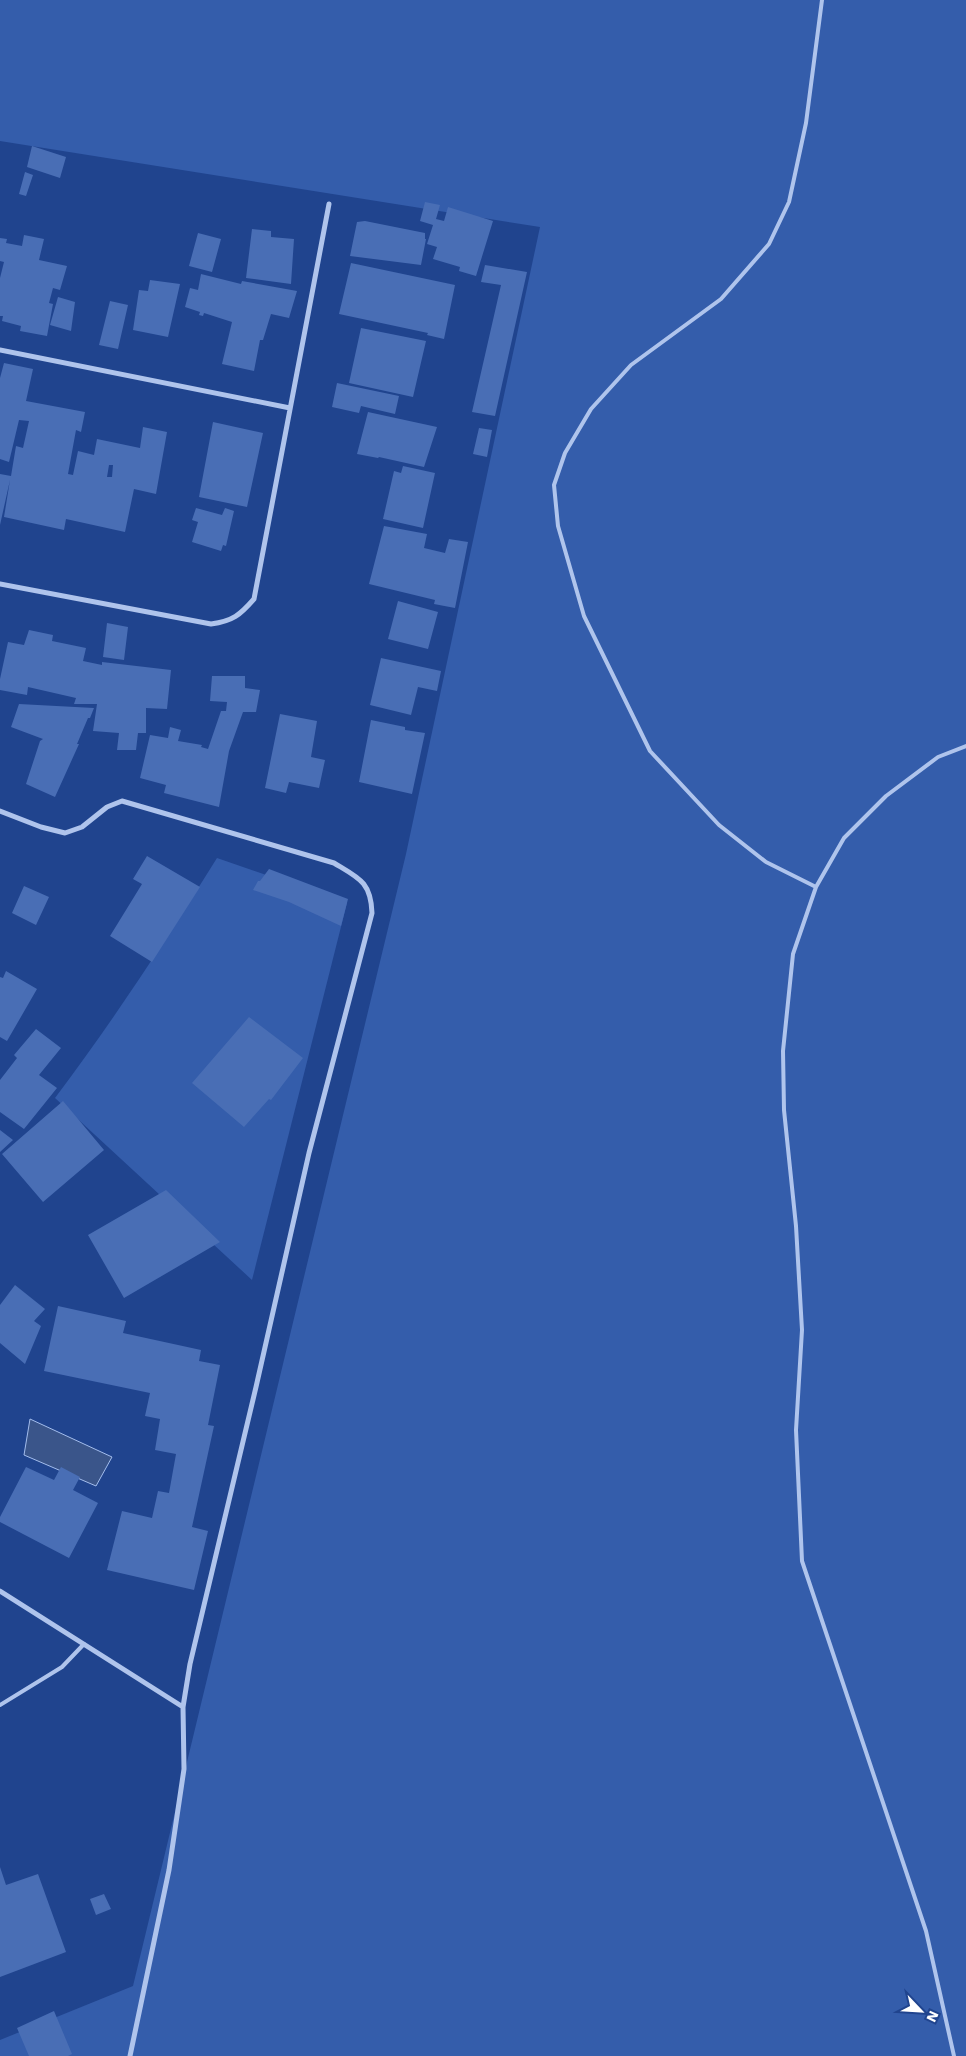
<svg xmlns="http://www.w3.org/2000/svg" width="966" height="2056" font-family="'Work Sans',sans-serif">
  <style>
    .green { fill: #345dab }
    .water { fill: #3a558a; stroke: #a3bded }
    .building { fill: #496eb5; fill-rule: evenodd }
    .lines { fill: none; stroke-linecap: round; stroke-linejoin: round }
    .lane { stroke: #afc4ec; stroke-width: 4 }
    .street { stroke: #afc4ec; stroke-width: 5 }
  </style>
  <rect width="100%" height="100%" fill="#20448e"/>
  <path class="green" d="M 0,0 L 966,0 L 966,2056 L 0,2056 L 0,2040 L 133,1986 L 406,854 L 540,227 L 0,141 Z
    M 217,858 L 347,903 L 252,1280 L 55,1098 C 113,1021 166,940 217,858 Z"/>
  <path class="water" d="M 30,1419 L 112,1457 L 96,1486 L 24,1455 Z"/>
  <path class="building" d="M 32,146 L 66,157 L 60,178 L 27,167 Z
    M 25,172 L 33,175 L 26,196 L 19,194 Z
    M 425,202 L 440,205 L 436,219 L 444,221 L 448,207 L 493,221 L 476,276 L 459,271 L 460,267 L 433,259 L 437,247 L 427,244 L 433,225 L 420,221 Z
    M 365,221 L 425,233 L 425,239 L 426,239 L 421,265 L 350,256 L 357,222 Z
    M 252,229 L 271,231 L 271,237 L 294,239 L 291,284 L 246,278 Z
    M 198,233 L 221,239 L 212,272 L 189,266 Z
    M 24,235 L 44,239 L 39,260 L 67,266 L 60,290 L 53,288 L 49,303 L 53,304 L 47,336 L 20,331 L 21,326 L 2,321 L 3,316 L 0,316 L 0,278 L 4,262 L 0,261 L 0,238 L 7,239 L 6,243 L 22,246 Z
    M 351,263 L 455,285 L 444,339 L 427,335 L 428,333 L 339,314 Z
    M 485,265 L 527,272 L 495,416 L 472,412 L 501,285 L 481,282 Z
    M 201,274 L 241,284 L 242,281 L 297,291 L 289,318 L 271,314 L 263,340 L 260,340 L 254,371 L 222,364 L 232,322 L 204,313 L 203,316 L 199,315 L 200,312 L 185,307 L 190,288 L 198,290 Z
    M 150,280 L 180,284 L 168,337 L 133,330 L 139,290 L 148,291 Z
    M 58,297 L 75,302 L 71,331 L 50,325 Z
    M 110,301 L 128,305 L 118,349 L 99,345 Z
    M 361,328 L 426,341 L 413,397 L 349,383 Z
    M 4,363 L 33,369 L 26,401 L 85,412 L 81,432 L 76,430 L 68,474 L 73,475 L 78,451 L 94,455 L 97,439 L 140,448 L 143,427 L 167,432 L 156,494 L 134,489 L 125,532 L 66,519 L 64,530 L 4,517 L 10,480 L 0,525 L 0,474 L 11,476 L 16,446 L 23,448 L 29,421 L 19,420 L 9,462 L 0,459 L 0,378 ZM 109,465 L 113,465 L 112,477 L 107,477 Z
    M 337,383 L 399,396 L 395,414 L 361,406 L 359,413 L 332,407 Z
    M 368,412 L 437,427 L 424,467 L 379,457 L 378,458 L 357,454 Z
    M 213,422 L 263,433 L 247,507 L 199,497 Z
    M 479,428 L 492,430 L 487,457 L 473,454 Z
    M 403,466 L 435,473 L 423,528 L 383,519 L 394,471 L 401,473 Z
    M 196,508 L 222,515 L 225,508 L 234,511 L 226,546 L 223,545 L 221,551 L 192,542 L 198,522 L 192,520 Z
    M 384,526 L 427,534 L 424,548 L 445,553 L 449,539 L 468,542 L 455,608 L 434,604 L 435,600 L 369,584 Z
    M 398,601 L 438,612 L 428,649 L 388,639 Z
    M 107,623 L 128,627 L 124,660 L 103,657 Z
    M 29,630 L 53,635 L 52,641 L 86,648 L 83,661 L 102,665 L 102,662 L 171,670 L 167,709 L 146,708 L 146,733 L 138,733 L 136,750 L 117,750 L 119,733 L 93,731 L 97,704 L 74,704 L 76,698 L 28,687 L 27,695 L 0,690 L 0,679 L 8,642 L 24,645 Z
    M 381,658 L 441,671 L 437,691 L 418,687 L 411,715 L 370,705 Z
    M 212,676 L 245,676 L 245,688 L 260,690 L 256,712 L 243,712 L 229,751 L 219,807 L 164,793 L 166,785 L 140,778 L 150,735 L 168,738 L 170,727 L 181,730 L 178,741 L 202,745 L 201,747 L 208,749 L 221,711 L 226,711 L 227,702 L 210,701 Z
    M 19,704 L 94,708 L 90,718 L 88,718 L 77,744 L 79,744 L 55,797 L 26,784 L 40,741 L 43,739 L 11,727 Z
    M 280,714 L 317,721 L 311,757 L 325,760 L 319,788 L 289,782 L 286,793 L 265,788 Z
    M 371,720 L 405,727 L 405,730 L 425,733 L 412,794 L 359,782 Z
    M 147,856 L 200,887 L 152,962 L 110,936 L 142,884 L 133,879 Z
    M 269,869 L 348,899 L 341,926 L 289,902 L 253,890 L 258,881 L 260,881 Z
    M 24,886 L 49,897 L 36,925 L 12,913 Z
    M 6,971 L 37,989 L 7,1041 L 0,1037 L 0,977 L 3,978 Z
    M 249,1017 L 303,1058 L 271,1100 L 269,1099 L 244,1127 L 192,1083 Z
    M 36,1029 L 61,1048 L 39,1075 L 57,1088 L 24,1129 L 0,1112 L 0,1080 L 17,1058 L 14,1055 Z
    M 63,1101 L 104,1150 L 43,1202 L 2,1154 Z
    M 0,1130 L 13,1140 L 0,1152 Z
    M 166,1190 L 220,1242 L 124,1298 L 88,1235 Z
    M 15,1285 L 45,1309 L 34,1321 L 41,1326 L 25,1364 L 0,1343 L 0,1305 Z
    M 58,1306 L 126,1321 L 123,1333 L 201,1350 L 199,1361 L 220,1365 L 208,1425 L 214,1426 L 192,1527 L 208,1531 L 194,1590 L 107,1570 L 122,1511 L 152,1518 L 158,1491 L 169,1493 L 176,1454 L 155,1450 L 160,1419 L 145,1416 L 150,1393 L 44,1371 Z
    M 26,1467 L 54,1480 L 61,1467 L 80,1477 L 73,1490 L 98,1503 L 69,1558 L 0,1522 L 0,1517 Z
    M 0,1867 L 6,1885 L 38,1874 L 66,1952 L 0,1977 Z
    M 104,1894 L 111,1909 L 96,1915 L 90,1899 Z
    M 54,2011 L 72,2054 L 68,2056 L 29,2056 L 17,2028 Z"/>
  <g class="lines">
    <path class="lane" d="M 816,887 L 766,862 L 719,825 L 650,751 L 584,616 L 558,526 L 554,485 L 565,453 L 591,409 L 631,365 L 721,299 L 769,244 L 789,202 L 806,123 L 822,0
      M 0,1705 L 62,1667 L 84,1644
      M 954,2056 L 926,1931 L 802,1561 L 796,1430 L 802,1330 L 796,1226 L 784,1110 L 783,1051 L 793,954 L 816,887 L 844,838 L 886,796 L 938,757 L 966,746"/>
    <path class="street" d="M 0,350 L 290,408
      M 0,584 L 211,624 C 233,621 240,615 254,599 L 329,204
      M 0,811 L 41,827 L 65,833 L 82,827 L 107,807 L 122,801 L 334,863 C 359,878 371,882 372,913 L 309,1153 L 256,1387 L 190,1664 L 183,1707 L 184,1769 L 169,1870 L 130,2056
      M 0,1591 L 183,1707"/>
  </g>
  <g transform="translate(921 2011) rotate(115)" stroke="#20448e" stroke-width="4" paint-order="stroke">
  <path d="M0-4L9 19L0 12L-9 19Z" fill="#ffffff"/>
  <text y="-8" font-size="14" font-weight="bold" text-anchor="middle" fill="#ffffff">N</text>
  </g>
</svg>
